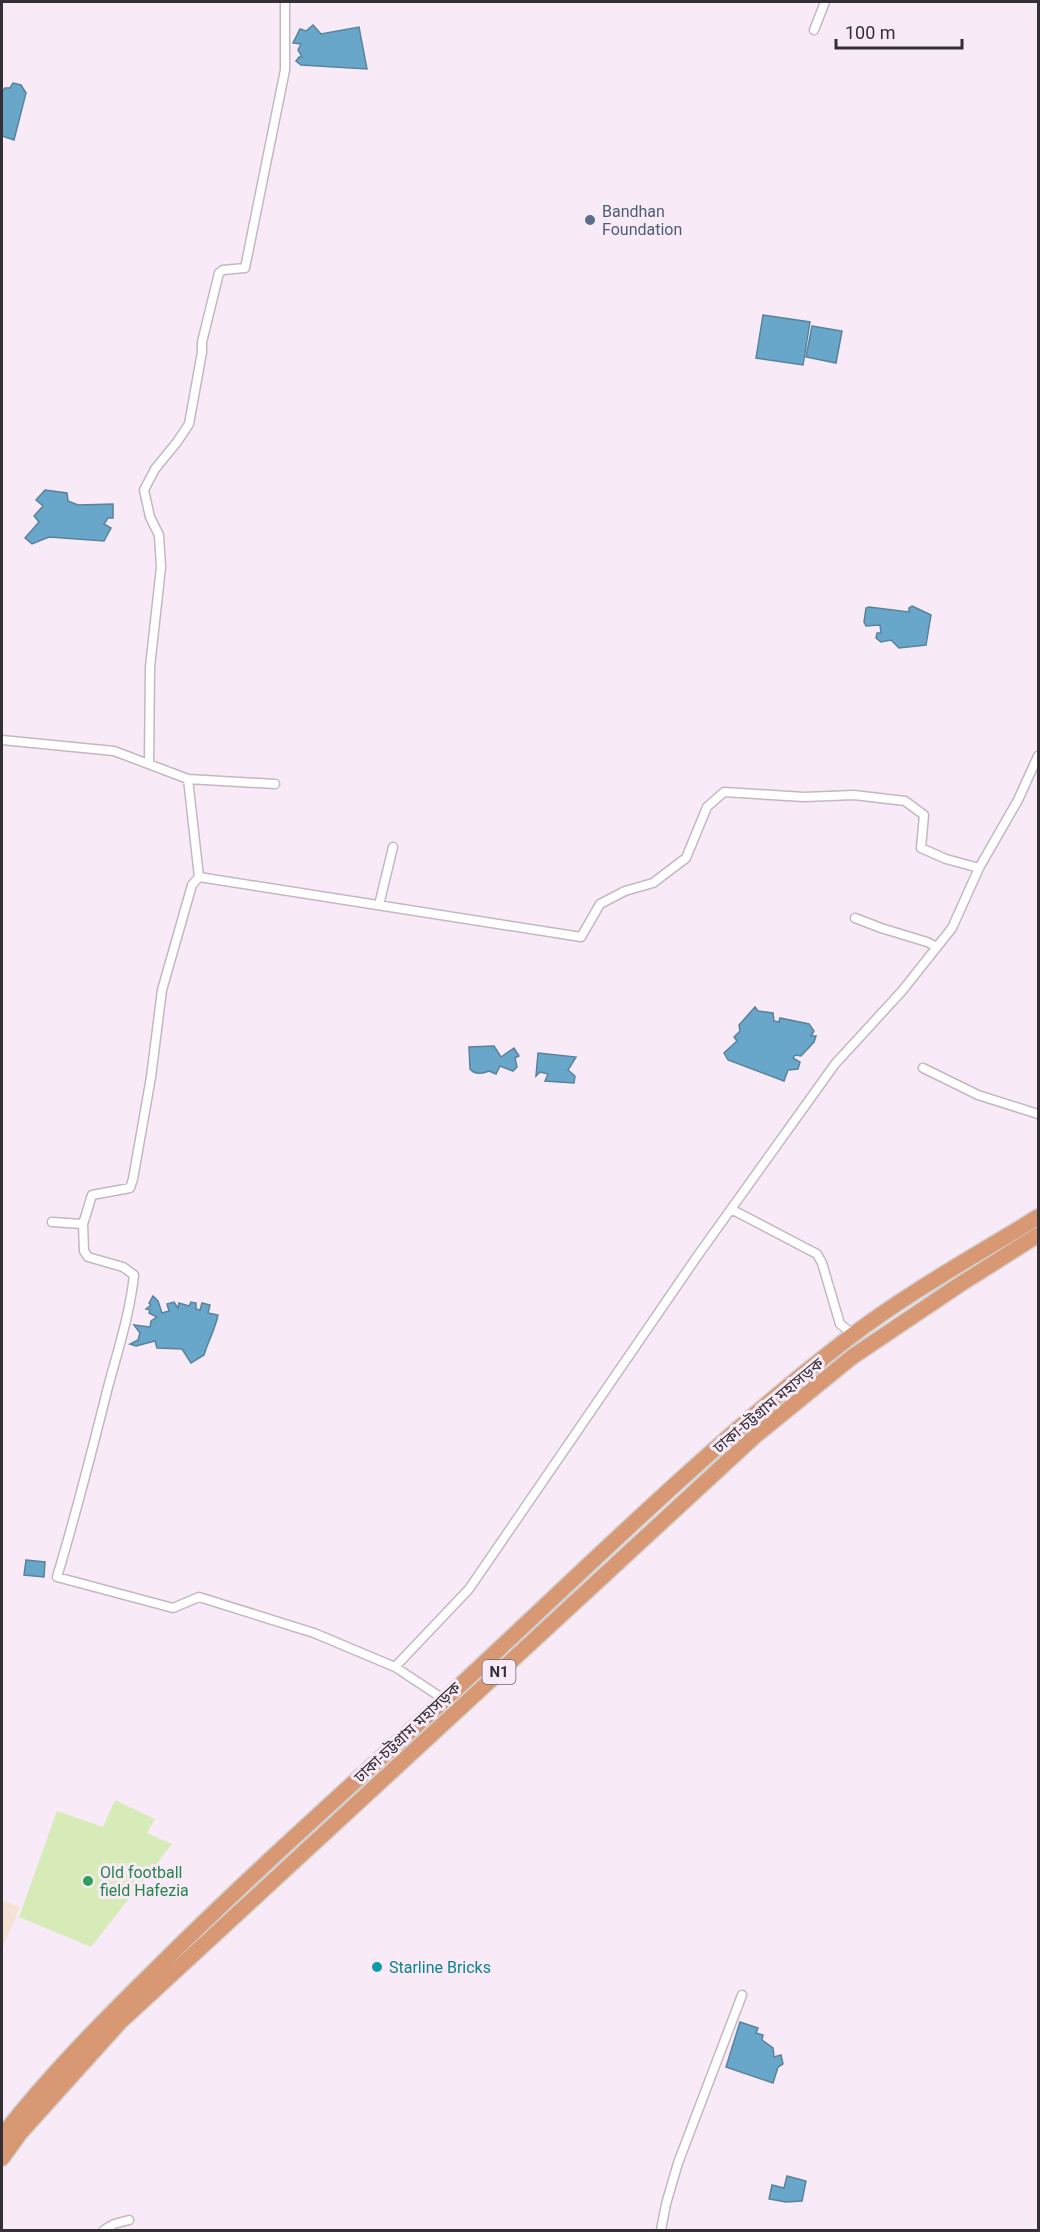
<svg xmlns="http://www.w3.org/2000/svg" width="1040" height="2232" font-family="Roboto,'Noto Sans Bengali',sans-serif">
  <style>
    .industrial { fill: #f6e2d3 }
    .green { fill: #d7ebb8 }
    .water { fill: #68a7ca; stroke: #58839d; stroke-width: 1.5 }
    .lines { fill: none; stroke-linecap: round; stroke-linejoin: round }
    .street-casing { stroke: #c4b7c3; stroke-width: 11 }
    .highway-casing { stroke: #d2d1d2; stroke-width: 18 }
    .street { stroke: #fff; stroke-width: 8 }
    .highway { stroke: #d89874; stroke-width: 15 }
    .service-dot { fill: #5c6f8a; stroke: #f8ebf7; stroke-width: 2 }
    .leisure-dot { fill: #2e9e5b; stroke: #f8ebf7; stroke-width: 2 }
    .culture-dot { fill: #0f9aa8; stroke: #f8ebf7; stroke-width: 2 }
    .labels { text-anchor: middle; stroke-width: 6; stroke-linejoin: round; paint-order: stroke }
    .shield { fill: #f8ebf7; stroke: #6f676e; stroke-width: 1.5 }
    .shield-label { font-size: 15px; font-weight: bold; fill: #342f34 }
    .service-label { font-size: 16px; fill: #4e5e75; stroke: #f8ebf7; text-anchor: start }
    .street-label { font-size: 16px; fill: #342f34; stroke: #f8ebf7 }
    .leisure-label { font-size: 16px; fill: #27864d; stroke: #f8ebf7; text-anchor: start }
    .culture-label { font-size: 16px; fill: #0d838f; stroke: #f8ebf7; text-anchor: start }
  </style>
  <rect width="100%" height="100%" fill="#f8ebf7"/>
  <path class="industrial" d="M 2,1900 L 20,1907 L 2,1949 Z"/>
  <path class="green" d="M 115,1800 L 155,1819 L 147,1833 L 172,1844 L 91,1947 L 19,1917 L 57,1811 L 103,1827 Z"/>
  <path class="water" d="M 313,25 L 321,34 L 359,27 L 367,69 L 301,65 L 296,61 L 299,57 L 302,57 L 298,50 L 301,44 L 293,43 L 300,29 L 306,31 Z
    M 13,83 L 21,85 L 26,93 L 14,140 L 2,136 L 2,92 L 5,88 L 10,88 Z
    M 763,315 L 810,322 L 803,365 L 756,358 Z
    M 812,326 L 842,331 L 836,363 L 806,357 Z
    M 45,490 L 67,493 L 68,501 L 78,505 L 113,504 L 113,518 L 108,518 L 104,524 L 111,528 L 104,541 L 49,537 L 32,544 L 25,538 L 39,522 L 34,516 L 43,506 L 36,500 Z
    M 912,606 L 931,615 L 926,645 L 899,648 L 891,640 L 881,642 L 876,638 L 877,633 L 881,633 L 880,625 L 866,626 L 864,622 L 866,608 L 869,607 L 909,612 L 909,608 Z
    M 755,1007 L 758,1011 L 773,1013 L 774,1021 L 779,1022 L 780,1018 L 809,1024 L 814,1031 L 811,1036 L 816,1036 L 814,1042 L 801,1056 L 795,1055 L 793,1058 L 800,1062 L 798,1069 L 788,1070 L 784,1081 L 728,1060 L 724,1053 L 737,1041 L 734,1037 L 740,1031 L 739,1025 Z
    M 494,1046 L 501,1057 L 514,1048 L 519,1056 L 515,1058 L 517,1067 L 513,1071 L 500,1066 L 496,1074 L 489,1071 C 482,1074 475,1075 470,1069 L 469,1047 Z
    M 538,1053 L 576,1057 L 568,1070 L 575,1076 L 574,1083 L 545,1081 L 548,1074 L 540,1072 L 536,1076 Z
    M 153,1296 L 158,1301 L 162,1313 L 169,1311 L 167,1304 L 174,1302 L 178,1308 L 179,1303 L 189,1306 L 191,1302 L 196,1303 L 196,1309 L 200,1310 L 202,1303 L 210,1305 L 208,1313 L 218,1315 C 215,1330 208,1341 204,1355 L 191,1363 L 182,1349 L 157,1348 L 155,1341 L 136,1346 L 130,1344 L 138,1340 L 140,1333 L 134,1325 L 150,1327 L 151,1321 L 157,1317 L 149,1313 L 150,1310 L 146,1309 L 151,1305 L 149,1303 Z
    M 26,1560 L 45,1562 L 44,1577 L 24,1575 Z
    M 740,2022 L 758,2028 L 756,2033 L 763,2035 L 762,2040 L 773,2048 L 774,2057 L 781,2055 L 783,2064 L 778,2067 L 773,2083 L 726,2067 Z
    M 787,2176 L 806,2181 L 802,2201 L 786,2202 L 769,2199 L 772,2185 L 784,2188 Z"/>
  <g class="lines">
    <defs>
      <path id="street" d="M 814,30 L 825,2
        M 2,740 L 114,751 L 188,779 L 199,877 L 581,937 L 600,904 L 625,891 L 653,883 L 686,858 L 707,807 L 724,792 L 804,797 L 854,795 L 905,801 L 924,815 L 921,848 L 946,859 L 979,868
        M 149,764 L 150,667 L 161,567 L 159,535 L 150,517 L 144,490 L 155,469 L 177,442 L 189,424 L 202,352 L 202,342 L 219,273 L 223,270 L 245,268 L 285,70 L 285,2
        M 188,779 L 275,784
        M 199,877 L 192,885 L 162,990 L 151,1077 L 133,1179 L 130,1188 L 92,1195 L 83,1224 L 84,1251 L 88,1257 L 123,1267 L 134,1275 C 130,1313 118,1350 108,1387 C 92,1451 76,1514 57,1577 L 173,1608 L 199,1597 L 314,1633 L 395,1667 L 445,1700
        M 379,905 L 393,847
        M 855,918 L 881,928 L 927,942 L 937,947
        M 923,1068 L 978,1095 L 1038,1114
        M 731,1209 L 817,1254 L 822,1263 L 840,1324 L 853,1334
        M 52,1222 L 83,1224
        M 395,1667 L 469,1589 L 696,1258 L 835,1064 L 902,991 L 952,928 L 979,868 L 1018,800 L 1038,756
        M 104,2230 L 114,2224 L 129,2220
        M 661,2230 L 666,2204 L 678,2163 L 742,1995"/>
      <path id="highway" d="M 2,2136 C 48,2077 100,2024 153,1972 C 242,1883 336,1799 429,1714 C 568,1587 700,1452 850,1337 C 909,1292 975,1256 1038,1217
        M 2,2158 L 20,2133 L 120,2022 L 755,1436 L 852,1357 L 959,1285 L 1038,1235"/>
    </defs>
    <use href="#street" class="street-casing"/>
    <use href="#highway" class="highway-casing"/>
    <use href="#street" class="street"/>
    <use href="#highway" class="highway"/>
  </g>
  <circle class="service-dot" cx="590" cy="220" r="6"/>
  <circle class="leisure-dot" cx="88" cy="1881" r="6"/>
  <circle class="culture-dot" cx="377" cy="1967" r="6"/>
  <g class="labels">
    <rect class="shield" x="482.5" y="1660" width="33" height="24" rx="4.5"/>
    <g class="shield-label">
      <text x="499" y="1677">N1</text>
    </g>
    <g class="service-label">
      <text x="602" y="217">Bandhan<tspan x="602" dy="18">Foundation</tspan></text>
    </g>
    <g class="street-label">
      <text transform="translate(768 1405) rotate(-40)" y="6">ঢাকা-চট্টগ্রাম মহাসড়ক</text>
      <text transform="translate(407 1732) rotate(-43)" y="6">ঢাকা-চট্টগ্রাম মহাসড়ক</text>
    </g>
    <g class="leisure-label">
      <text x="100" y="1878">Old football<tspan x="100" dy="18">field Hafezia</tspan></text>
    </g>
    <g class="culture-label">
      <text x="389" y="1973">Starline Bricks</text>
    </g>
  </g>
  <rect width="1040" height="2232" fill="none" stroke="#342f34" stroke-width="6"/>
  <path d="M836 39v9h126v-9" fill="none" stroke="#342f34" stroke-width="3"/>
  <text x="845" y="39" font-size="18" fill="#342f34" stroke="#f8ebf7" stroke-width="4.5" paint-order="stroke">100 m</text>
</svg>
